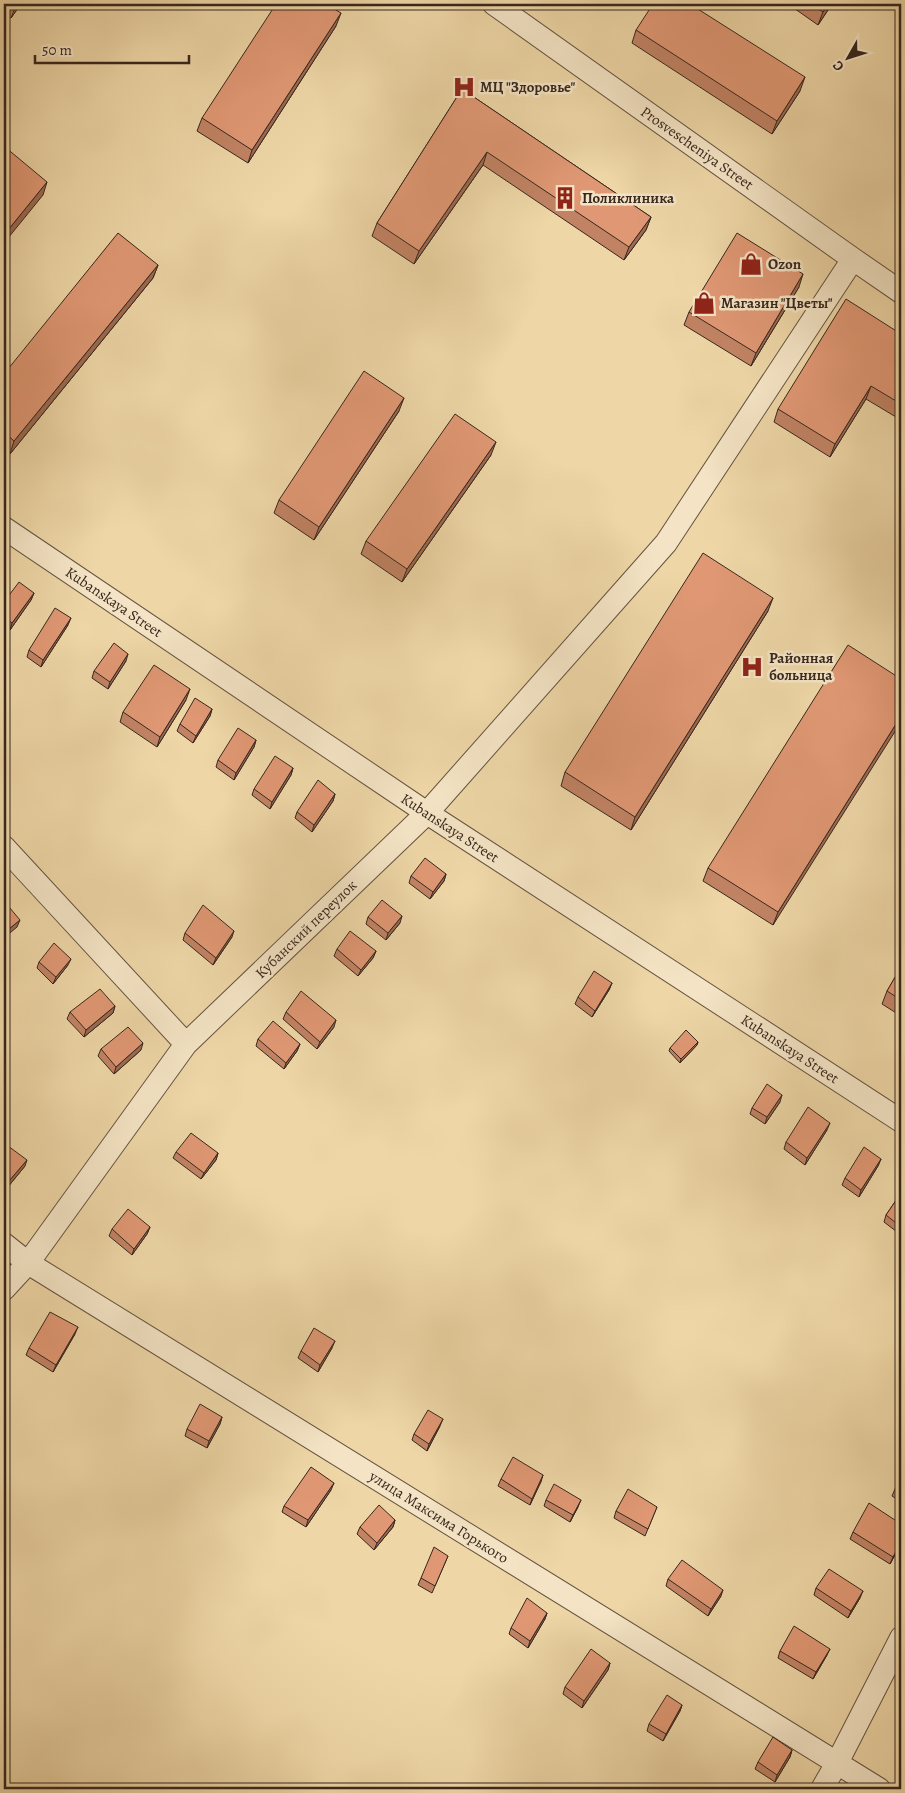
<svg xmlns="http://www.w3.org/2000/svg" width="905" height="1793" font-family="Alegreya,serif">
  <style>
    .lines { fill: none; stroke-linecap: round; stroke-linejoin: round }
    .street-casing { stroke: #655340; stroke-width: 24 }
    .street { stroke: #f4e4c5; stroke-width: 22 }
    .wall { fill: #c18364; stroke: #37271e }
    .shaded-wall { fill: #9d6a51; stroke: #37271e }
    .building { fill: #e09874; stroke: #37271e }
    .labels { text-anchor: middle; stroke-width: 5; stroke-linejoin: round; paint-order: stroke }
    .poi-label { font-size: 15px; font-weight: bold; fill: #37271e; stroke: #f4e4c5; text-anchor: start }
    .street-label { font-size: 15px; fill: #37271e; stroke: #f4e4c5 }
  </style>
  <rect width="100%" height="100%" fill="#eed6a6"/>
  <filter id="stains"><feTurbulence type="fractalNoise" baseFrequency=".004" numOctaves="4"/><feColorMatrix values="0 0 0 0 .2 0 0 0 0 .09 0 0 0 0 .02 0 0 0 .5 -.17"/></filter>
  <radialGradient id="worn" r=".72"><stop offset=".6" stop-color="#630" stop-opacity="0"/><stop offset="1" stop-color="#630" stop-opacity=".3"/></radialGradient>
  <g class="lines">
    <defs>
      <path id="street" d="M 494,4 L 853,259 L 901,292
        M 4,528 L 427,813 L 901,1121
        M 4,847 L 186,1044
        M 4,1244 L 28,1263 L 879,1789
        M 4,1289 L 28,1263 L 186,1044 L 427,813 L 666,543 L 853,259
        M 822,1789 L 837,1763 L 901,1638"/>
    </defs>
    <use href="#street" class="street-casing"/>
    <use href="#street" class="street"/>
  </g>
  <path class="wall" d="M 4,4 L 21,4 L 11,18 L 4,13 Z
    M 788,4 L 832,4 L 818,25 Z
    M 336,26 L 248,163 L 197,131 L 202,118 Z
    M 636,30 L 800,91 L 772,134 L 632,43 Z
    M 462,89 L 651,217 L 646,230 L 624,260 L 483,165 L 414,264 L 372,236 L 377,223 Z
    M 158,265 L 153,278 L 10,454 L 4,449 L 4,374 Z
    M 799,287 L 751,366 L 684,325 L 689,312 Z
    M 901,334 L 901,420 L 866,399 L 830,457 L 774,422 L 778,409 Z
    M 399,411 L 314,540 L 274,513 L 279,500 Z
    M 491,455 L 402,582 L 361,554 L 366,541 Z
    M 34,593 L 31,600 L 10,630 L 4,626 L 4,602 Z
    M 768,611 L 631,830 L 561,786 L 565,772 Z
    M 68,625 L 41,667 L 27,657 L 29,650 Z
    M 126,661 L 108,689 L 92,678 L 94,671 Z
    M 901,679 L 773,925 L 703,881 L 708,868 Z
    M 186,700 L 157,747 L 120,722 L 123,712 Z
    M 212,709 L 210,716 L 193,743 L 177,731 L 180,724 Z
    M 256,740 L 254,747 L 234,780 L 216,767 L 218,760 Z
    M 293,768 L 291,775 L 270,809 L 252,795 L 254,789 Z
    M 335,794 L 333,801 L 312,832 L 295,818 L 297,812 Z
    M 446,874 L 444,881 L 430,899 L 409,883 L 411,876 Z
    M 368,917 L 400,923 L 386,940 L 366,924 Z
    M 185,933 L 232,937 L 213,965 L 183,940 Z
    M 337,949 L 376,951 L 373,958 L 358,976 L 334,956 Z
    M 39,962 L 68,965 L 53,984 L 37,968 Z
    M 901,967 L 901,1016 L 882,1004 L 887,991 Z
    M 612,983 L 609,990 L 592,1017 L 575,1004 L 578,997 Z
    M 115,1006 L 113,1013 L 84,1037 L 67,1019 L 70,1012 Z
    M 286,1012 L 334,1027 L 317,1049 L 283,1019 Z
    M 258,1039 L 300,1044 L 297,1051 L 284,1069 L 256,1046 Z
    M 698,1042 L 697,1045 L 680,1063 L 669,1051 L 670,1048 Z
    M 101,1049 L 141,1050 L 114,1074 L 98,1056 Z
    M 780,1102 L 765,1124 L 750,1114 L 752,1108 Z
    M 827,1130 L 805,1165 L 784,1149 L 786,1142 Z
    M 4,1143 L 25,1166 L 7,1188 L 4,1185 Z
    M 176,1152 L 218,1153 L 216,1160 L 201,1179 L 173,1158 Z
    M 881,1159 L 878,1166 L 859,1197 L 842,1185 L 845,1178 Z
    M 901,1193 L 901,1235 L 884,1222 L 886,1215 Z
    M 150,1227 L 147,1234 L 132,1255 L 109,1236 L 112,1229 Z
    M 75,1334 L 53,1372 L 26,1355 L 29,1348 Z
    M 332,1348 L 318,1372 L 298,1358 L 301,1351 Z
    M 222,1417 L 220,1424 L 207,1448 L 185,1436 L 187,1429 Z
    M 440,1426 L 427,1451 L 412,1440 L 414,1434 Z
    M 543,1475 L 530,1505 L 498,1486 L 501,1479 Z
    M 901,1479 L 901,1502 L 892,1496 L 895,1489 Z
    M 331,1490 L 306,1527 L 282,1512 L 284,1506 Z
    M 546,1500 L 578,1507 L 570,1522 L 544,1506 Z
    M 657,1507 L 645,1536 L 614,1518 L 616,1511 Z
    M 395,1520 L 393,1527 L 374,1550 L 357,1534 L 360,1527 Z
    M 853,1532 L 901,1544 L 890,1564 L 850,1539 Z
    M 448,1556 L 432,1593 L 418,1585 L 421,1578 Z
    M 668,1579 L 721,1596 L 708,1616 L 666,1586 Z
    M 816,1588 L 860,1598 L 848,1618 L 814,1595 Z
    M 547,1613 L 545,1619 L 528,1648 L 509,1634 L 511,1628 Z
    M 780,1651 L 827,1655 L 813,1679 L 778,1658 Z
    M 610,1663 L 608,1670 L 582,1708 L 563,1694 L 565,1687 Z
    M 682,1705 L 680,1711 L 663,1741 L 647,1731 L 649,1724 Z
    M 792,1750 L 790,1757 L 775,1782 L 755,1769 L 758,1762 Z"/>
  <path class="shaded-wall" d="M 18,4 L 21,4 L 11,18 L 15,8 Z
    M 828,4 L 832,4 L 818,25 L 823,12 Z
    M 341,13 L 336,26 L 248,163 L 252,150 Z
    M 805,77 L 800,91 L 772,134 L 777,121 Z
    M 487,152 L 483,165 L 414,264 L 419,251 Z
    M 47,182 L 43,195 L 4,243 L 4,235 Z
    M 651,217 L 646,230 L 624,260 L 629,247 Z
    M 158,265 L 153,278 L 10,454 L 14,441 Z
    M 803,274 L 799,287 L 751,366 L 756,353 Z
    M 871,386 L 866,399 L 830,457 L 835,444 Z
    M 404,398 L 399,411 L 314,540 L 319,527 Z
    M 496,442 L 491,455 L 402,582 L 407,569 Z
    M 34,593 L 31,600 L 10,630 L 12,623 Z
    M 773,598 L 768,611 L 631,830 L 635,817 Z
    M 71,618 L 68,625 L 41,667 L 43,660 Z
    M 128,654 L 126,661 L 108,689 L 110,682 Z
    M 190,689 L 186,700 L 157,747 L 160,737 Z
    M 212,709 L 210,716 L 193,743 L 196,736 Z
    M 901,716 L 901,722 L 773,925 L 778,912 Z
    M 256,740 L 254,747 L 234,780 L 236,773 Z
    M 293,768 L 291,775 L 270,809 L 272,802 Z
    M 335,794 L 333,801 L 312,832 L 314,825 Z
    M 446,874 L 444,881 L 430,899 L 433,892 Z
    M 402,916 L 400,923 L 386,940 L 388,933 Z
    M 20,920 L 17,927 L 4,938 L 4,933 Z
    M 234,931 L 232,937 L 213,965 L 216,958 Z
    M 376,951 L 373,958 L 358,976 L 361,970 Z
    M 71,959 L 68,965 L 53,984 L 56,977 Z
    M 612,983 L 609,990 L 592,1017 L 595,1011 Z
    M 115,1006 L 113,1013 L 84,1037 L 86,1030 Z
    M 336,1020 L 334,1027 L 317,1049 L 320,1042 Z
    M 698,1042 L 697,1045 L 680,1063 L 681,1059 Z
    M 143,1043 L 141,1050 L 114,1074 L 116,1067 Z
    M 300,1044 L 297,1051 L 284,1069 L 286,1063 Z
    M 782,1095 L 780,1102 L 765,1124 L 767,1117 Z
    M 830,1123 L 827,1130 L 805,1165 L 807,1158 Z
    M 218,1153 L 216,1160 L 201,1179 L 204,1173 Z
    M 881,1159 L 878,1166 L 859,1197 L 861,1190 Z
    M 27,1160 L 25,1166 L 7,1188 L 9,1181 Z
    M 150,1227 L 147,1234 L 132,1255 L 134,1249 Z
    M 78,1327 L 75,1334 L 53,1372 L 56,1365 Z
    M 335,1341 L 332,1348 L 318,1372 L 320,1365 Z
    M 222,1417 L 220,1424 L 207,1448 L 209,1441 Z
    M 443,1419 L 440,1426 L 427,1451 L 429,1444 Z
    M 543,1475 L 541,1482 L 530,1505 L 532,1499 Z
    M 334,1483 L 331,1490 L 306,1527 L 308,1520 Z
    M 581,1500 L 578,1507 L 570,1522 L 573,1515 Z
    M 395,1520 L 393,1527 L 374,1550 L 377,1543 Z
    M 901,1542 L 901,1544 L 890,1564 L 893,1557 Z
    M 723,1590 L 721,1596 L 708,1616 L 711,1609 Z
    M 863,1591 L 860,1598 L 848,1618 L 851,1611 Z
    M 547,1613 L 545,1619 L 528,1648 L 530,1641 Z
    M 830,1649 L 827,1655 L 813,1679 L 816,1672 Z
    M 610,1663 L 608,1670 L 582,1708 L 584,1701 Z
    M 682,1705 L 680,1711 L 663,1741 L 666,1734 Z
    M 792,1750 L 790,1757 L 775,1782 L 777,1775 Z"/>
  <path class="building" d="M 9,4 L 18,4 L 15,8 Z
    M 276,4 L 326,4 L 341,13 L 252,150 L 202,118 Z
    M 653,4 L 690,4 L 805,77 L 777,121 L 636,30 Z
    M 811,4 L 828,4 L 823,12 Z
    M 462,89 L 651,217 L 629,247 L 487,152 L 419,251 L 377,223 Z
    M 5,147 L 47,182 L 4,235 L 4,149 Z
    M 118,233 L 158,265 L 14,441 L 4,432 L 4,374 Z
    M 737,233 L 803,274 L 756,353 L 689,312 Z
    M 846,299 L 901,334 L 901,404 L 871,386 L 835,444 L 778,409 Z
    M 364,371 L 404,398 L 319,527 L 279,500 Z
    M 455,414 L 496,442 L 407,569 L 366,541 Z
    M 703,553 L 773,598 L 635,817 L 565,772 Z
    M 19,582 L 34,593 L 12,623 L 4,617 L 4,602 Z
    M 55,608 L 71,618 L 43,660 L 29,650 Z
    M 114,643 L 128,654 L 110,682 L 94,671 Z
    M 848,645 L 901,679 L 901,716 L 778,912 L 708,868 Z
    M 154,665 L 190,689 L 160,737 L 123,712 Z
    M 195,698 L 212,709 L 196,736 L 180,724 Z
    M 238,728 L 256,740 L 236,773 L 218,760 Z
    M 275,756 L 293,768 L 272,802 L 254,789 Z
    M 318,780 L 335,794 L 314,825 L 297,812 Z
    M 425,858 L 446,874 L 433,892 L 411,876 Z
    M 382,900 L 402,916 L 388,933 L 368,917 Z
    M 4,901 L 20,920 L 4,933 Z
    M 203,905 L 234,931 L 216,958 L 185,933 Z
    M 350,931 L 376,951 L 361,970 L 337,949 Z
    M 54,943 L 71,959 L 56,977 L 39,962 Z
    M 901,967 L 901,1000 L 887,991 Z
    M 594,971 L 612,983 L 595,1011 L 578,997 Z
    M 100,989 L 115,1006 L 86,1030 L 70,1012 Z
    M 301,991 L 336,1020 L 320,1042 L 286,1012 Z
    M 273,1021 L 300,1044 L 286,1063 L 258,1039 Z
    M 128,1027 L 143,1043 L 116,1067 L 101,1049 Z
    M 686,1030 L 698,1042 L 681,1059 L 670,1048 Z
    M 767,1084 L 782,1095 L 767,1117 L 752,1108 Z
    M 808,1107 L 830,1123 L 807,1158 L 786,1142 Z
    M 191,1133 L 218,1153 L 204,1173 L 176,1152 Z
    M 4,1143 L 27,1160 L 9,1181 L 4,1177 Z
    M 864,1147 L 881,1159 L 861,1190 L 845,1178 Z
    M 901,1193 L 901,1227 L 886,1215 Z
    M 128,1209 L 150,1227 L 134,1249 L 112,1229 Z
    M 50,1312 L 78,1327 L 56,1365 L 29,1348 Z
    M 314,1328 L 335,1341 L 320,1365 L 301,1351 Z
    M 200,1404 L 222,1417 L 209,1441 L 187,1429 Z
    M 428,1410 L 443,1419 L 429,1444 L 414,1434 Z
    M 513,1457 L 543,1475 L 532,1499 L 501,1479 Z
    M 311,1467 L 334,1483 L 308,1520 L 284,1506 Z
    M 901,1479 L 901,1493 L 895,1489 Z
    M 554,1484 L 581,1500 L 573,1515 L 546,1500 Z
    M 628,1489 L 657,1507 L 648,1529 L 616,1511 Z
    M 869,1503 L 901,1524 L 901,1542 L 893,1557 L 853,1532 Z
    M 379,1505 L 395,1520 L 377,1543 L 360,1527 Z
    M 434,1547 L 448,1556 L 435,1586 L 421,1578 Z
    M 682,1560 L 723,1590 L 711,1609 L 668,1579 Z
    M 829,1569 L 863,1591 L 851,1611 L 816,1588 Z
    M 527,1598 L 547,1613 L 530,1641 L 511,1628 Z
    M 794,1626 L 830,1649 L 816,1672 L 780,1651 Z
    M 591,1649 L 610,1663 L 584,1701 L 565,1687 Z
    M 667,1695 L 682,1705 L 666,1734 L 649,1724 Z
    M 773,1737 L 792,1750 L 777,1775 L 758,1762 Z"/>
  <defs>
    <symbol id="hospital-bare" viewBox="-9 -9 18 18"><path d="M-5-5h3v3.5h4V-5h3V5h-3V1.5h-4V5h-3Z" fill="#8f2418" stroke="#f4e4c5" stroke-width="2.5" paint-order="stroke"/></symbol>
    <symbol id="building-bare" viewBox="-9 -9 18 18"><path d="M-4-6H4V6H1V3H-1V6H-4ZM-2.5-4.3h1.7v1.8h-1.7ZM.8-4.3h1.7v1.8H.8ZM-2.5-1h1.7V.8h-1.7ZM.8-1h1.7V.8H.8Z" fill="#8f2418" stroke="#f4e4c5" stroke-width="2.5" paint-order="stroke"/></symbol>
    <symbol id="shop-bare" viewBox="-9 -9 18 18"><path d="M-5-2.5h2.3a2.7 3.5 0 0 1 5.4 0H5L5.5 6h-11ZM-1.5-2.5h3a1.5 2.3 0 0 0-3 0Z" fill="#8f2418" stroke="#f4e4c5" stroke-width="2.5" paint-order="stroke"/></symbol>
  </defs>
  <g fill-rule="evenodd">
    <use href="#hospital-bare" x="448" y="71" width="32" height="32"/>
    <use href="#building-bare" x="549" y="182" width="32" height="32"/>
    <use href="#shop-bare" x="735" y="248" width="32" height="32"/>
    <use href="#shop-bare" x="688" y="287" width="32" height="32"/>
    <use href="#hospital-bare" x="736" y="651" width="32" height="32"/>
  </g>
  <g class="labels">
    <g class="poi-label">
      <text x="480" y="92">МЦ "Здоровье"</text>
      <text x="582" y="203">Поликлиника</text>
      <text x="768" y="269">Ozon</text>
      <text x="721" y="308">Магазин "Цветы"</text>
      <text x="769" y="663">Районная<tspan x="769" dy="17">больница</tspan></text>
    </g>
    <g class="street-label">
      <text transform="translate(697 148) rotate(35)" y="5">Prosvescheniya Street</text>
      <text transform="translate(114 602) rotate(34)" y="5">Kubanskaya Street</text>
      <text transform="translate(450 828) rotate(33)" y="5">Kubanskaya Street</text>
      <text transform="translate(306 929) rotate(-44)" y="5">Кубанский переулок</text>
      <text transform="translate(790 1049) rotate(33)" y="5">Kubanskaya Street</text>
      <text transform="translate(439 1517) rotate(32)" y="5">улица Максима Горького</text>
    </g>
  </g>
  <rect width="905" height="1793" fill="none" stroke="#eed6a6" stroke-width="20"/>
  <rect x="5" y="5" width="895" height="1783" fill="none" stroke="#37271e" stroke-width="2.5"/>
  <rect x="10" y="10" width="885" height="1773" fill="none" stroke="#37271e"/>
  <g transform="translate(848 58) rotate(231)" stroke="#f4e4c5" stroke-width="4" paint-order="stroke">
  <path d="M0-4L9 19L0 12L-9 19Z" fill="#37271e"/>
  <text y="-8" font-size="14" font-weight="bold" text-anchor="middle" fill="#37271e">С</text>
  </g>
  <path d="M35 55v8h154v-8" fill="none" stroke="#37271e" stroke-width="2.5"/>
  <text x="42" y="55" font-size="15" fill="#37271e" stroke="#f4e4c5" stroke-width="4" paint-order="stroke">50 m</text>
  <rect width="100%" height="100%" filter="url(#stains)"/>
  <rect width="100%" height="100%" fill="url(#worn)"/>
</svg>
